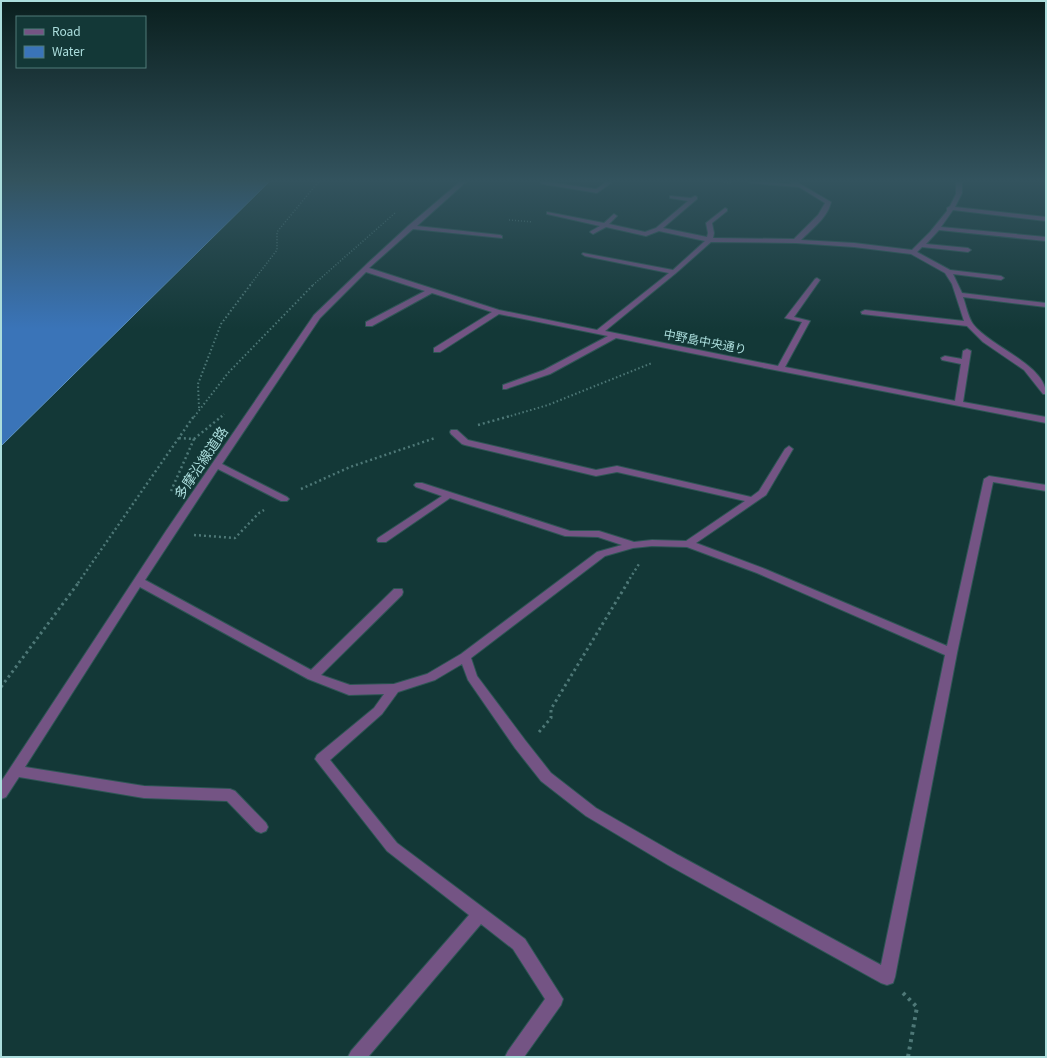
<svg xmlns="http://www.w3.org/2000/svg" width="1047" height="1058" font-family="Georgia,'Noto Sans JP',serif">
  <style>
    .water { fill: #3a74b8; stroke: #5c94c3 }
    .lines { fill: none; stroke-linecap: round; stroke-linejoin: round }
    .minor-casing { stroke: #2e5655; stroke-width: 2 }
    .path-far4 { stroke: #4e7877; stroke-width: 1.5; stroke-dasharray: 1 2; stroke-linecap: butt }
    .path-far3 { stroke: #4e7877; stroke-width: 2; stroke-dasharray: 1.5 2.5; stroke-linecap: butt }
    .path-far2 { stroke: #4e7877; stroke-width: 2.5; stroke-dasharray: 2 3; stroke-linecap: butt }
    .path-far1 { stroke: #4e7877; stroke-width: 3; stroke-dasharray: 2.5 3.5; stroke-linecap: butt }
    .path { stroke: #4e7877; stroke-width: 4; stroke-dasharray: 3 4.5; stroke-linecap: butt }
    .minor { fill: #745484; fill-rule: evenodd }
    .labels { text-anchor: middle; stroke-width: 4; stroke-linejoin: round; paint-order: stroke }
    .far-street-label { font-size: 12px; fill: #abdddc; stroke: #133837 }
    .street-label { font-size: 14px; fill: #abdddc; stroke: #133837 }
  </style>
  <rect width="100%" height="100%" fill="#133837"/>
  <path class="water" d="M 1,181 L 270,181 L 1,446 Z"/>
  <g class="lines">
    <defs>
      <path id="minor" d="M 461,181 L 467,181 L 417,226 L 500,235 L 502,236 L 502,238 L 413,229 L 369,268 L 499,310 L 597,330 L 669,273 L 585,256 L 582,254 L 583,253 L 673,270 L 705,241 L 659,231 L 646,236 L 606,227 L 593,234 L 590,232 L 591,231 L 600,226 L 547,214 L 547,212 L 604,223 L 614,214 L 617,216 L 609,224 L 645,232 L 656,228 L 688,201 L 670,198 L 670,196 L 691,198 L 695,196 L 697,197 L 697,199 L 663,228 L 707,237 L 708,233 L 706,223 L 725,208 L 727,209 L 727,211 L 712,223 L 714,233 L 713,238 L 794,239 L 818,215 L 825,203 L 799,187 L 751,183 L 748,181 L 792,184 L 788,181 L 795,181 L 831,202 C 828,217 812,229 801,240 L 854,243 L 912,250 L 930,232 L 947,211 L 947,208 L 950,206 L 956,194 L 956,181 L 962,181 L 962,193 L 955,207 L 1046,217 L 1046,221 L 953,210 L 941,227 L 1046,237 L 1046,241 L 939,230 L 926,244 L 968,248 L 971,250 L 968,252 L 922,247 L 917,252 L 950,270 L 1001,276 L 1004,278 L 1001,280 L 953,274 L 962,293 L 1046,303 L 1046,307 L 963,297 C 966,305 968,317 973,324 C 989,346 1046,365 1046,394 L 1043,394 L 1024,370 L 983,342 L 967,326 L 862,314 L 861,312 L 865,310 L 964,321 L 952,284 L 945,273 L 911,254 L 854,247 L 796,243 L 711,242 L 676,273 L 605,331 L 778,366 L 802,322 L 785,318 L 815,279 L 817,278 L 820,280 L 794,317 L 810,321 L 785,367 L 955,401 L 961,364 L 942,360 L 941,358 L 945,356 L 962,359 L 963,351 L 967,349 L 971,351 L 963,402 L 1046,417 L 1046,423 L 780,371 L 616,338 L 550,374 L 506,389 L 503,389 L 503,385 L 544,370 L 608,336 L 499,314 L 440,352 L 434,352 L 434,348 L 492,312 L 432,293 L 372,326 L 366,326 L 366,322 L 425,291 L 366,272 L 320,318 L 222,464 L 287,497 L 289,499 L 287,501 L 281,501 L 218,469 L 145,580 L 311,670 L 394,589 L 402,589 L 403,592 L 402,595 L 321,675 L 350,685 L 394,684 L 427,674 L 461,654 L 597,552 L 622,545 L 598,537 L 565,536 L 450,498 L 386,542 L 378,542 L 377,540 L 378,538 L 442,496 L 416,487 L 414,485 L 416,483 L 422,483 L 570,531 L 599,531 L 634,542 L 652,540 L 686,541 L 745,501 L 617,472 L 596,476 L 465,445 L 462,444 L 451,434 L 450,432 L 451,430 L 457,430 L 468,440 L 596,470 L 617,466 L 751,497 L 759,491 L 785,449 L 789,446 L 793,449 L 766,495 L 696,543 L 765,569 L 947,646 L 984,479 L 989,476 L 1046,485 L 1046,491 L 993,482 L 957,653 L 895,977 L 893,983 L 887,985 L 881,983 L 668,865 L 586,816 L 541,781 L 515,748 L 468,680 L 462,664 L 435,680 L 398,692 L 382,714 L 330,760 L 397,843 L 525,939 L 563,999 L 561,1005 L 524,1057 L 505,1057 L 508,1051 L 545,999 L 513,949 L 481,924 L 368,1057 L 348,1057 L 351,1051 L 469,915 L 387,851 L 315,759 L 317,755 L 374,708 L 384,694 L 349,695 L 308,679 L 140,587 L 25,767 L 144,786 L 230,789 L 235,791 L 266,823 L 268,827 L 266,831 L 261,833 L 256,831 L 227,801 L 144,798 L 19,777 L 6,797 L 1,799 L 1,782 L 166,531 L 314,315 L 369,262 L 408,226 ZM 652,546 L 687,547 L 757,573 L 945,655 L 881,965 L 678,855 L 596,808 L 551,773 L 525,740 L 477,676 L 471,658 L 605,556 L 633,548 Z
        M 541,181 L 596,189 L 606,182 L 611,183 L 597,193 L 543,184 L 541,183 Z"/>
    </defs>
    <use href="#minor" class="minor-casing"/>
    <path class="path-far4" d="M 715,181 L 732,183
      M 509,220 L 533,222
      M 250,285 L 277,250 L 277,232 L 319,181
      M 313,285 L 395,213"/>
    <path class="path-far3" d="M 199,408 L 198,384 L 221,324 L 251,284
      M 194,417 L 228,373 L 314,284
      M 221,417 L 224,414
      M 507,417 L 548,405 L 652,363"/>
    <path class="path-far2" d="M 478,425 L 510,416
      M 194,439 L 222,416
      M 301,489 L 350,467 L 435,438
      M 171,491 L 194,439 L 178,438
      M 194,535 L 235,538 L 259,513 L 264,510
      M 78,583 L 194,416
      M 627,583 L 639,564"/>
    <path class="path-far1" d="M 1,687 L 79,582
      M 539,732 L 551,718 L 551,709 L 628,582"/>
    <path class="path" d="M 903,993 L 917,1007 L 908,1057"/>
    <use href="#minor" class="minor"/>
  </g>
  <linearGradient id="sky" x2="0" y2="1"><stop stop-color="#0a1f1e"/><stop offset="0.55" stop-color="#33535e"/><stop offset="1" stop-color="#33535e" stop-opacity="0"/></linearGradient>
  <rect width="1047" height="329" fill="url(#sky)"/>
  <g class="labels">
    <g class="far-street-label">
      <text transform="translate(705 342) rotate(11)" y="4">中野島中央通り</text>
    </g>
    <g class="street-label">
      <text transform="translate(201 463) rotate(-56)" y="5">多摩沿線道路</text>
    </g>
  </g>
  <rect width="1047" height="1058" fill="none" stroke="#abdddc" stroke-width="4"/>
  <rect x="16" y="16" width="130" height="52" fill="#133837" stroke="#507a79"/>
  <rect x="24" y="29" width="20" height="6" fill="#745484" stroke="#507a79"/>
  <text x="52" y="36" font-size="12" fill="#abdddc">Road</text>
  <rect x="24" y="46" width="20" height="12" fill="#3a74b8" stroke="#507a79"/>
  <text x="52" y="56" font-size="12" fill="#abdddc">Water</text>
</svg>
